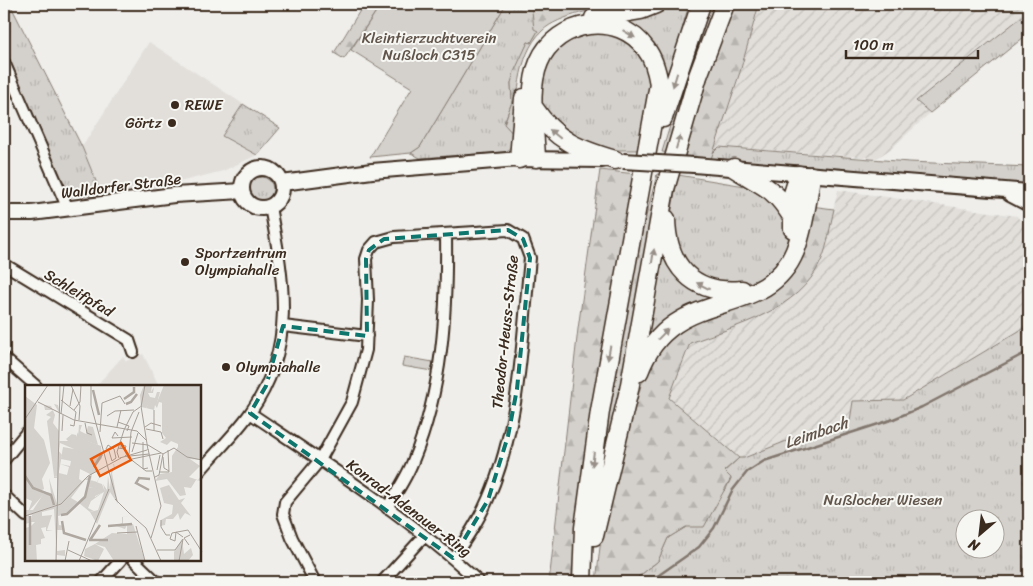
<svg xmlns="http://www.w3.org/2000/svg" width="1033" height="586" font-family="Sriracha,sans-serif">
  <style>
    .built { fill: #e2dfdb }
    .industrial { fill: url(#industrial-furrows) }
    .grass { fill: url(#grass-tufts); stroke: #887e75; fill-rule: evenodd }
    .forest { fill: url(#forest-firs); stroke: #887e75 }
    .garden { fill: #d4d1cc; stroke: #887e75 }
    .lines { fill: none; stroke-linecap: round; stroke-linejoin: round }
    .stream { stroke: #81766d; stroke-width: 2.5 }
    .street-casing { stroke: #3b2a1e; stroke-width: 14 }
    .secondary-casing { stroke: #3b2a1e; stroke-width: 18 }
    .highway-casing { stroke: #3b2a1e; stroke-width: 21 }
    .street { stroke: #f6f6f2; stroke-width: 10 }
    .secondary { stroke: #f6f6f2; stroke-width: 14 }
    .highway { stroke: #f6f6f2; stroke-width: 18 }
    .secondary-bridge-casing { stroke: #3b2a1e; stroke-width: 18; stroke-linecap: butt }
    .secondary-bridge { stroke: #f6f6f2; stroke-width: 14 }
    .oneway { fill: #989088 }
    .marked { fill: none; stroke: #0f766e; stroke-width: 4; stroke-dasharray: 10 6; stroke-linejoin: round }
    .poi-dot { fill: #3b2a1e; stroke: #f6f6f2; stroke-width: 2 }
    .labels { text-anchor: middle; stroke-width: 4; stroke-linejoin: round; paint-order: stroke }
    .park-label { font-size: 15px; fill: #61544a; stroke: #f6f6f2 }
    .poi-label { font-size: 15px; fill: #3b2a1e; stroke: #f6f6f2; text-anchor: start }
    .street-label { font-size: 15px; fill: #3b2a1e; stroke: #f6f6f2 }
    .water-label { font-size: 16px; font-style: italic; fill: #64564c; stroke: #f6f6f2 }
    .inset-river { fill: none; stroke: #afa8a1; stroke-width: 2.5 }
    .inset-road { fill: none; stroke: #a7a098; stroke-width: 1 }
    .view { fill: #e8590c; fill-opacity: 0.15; stroke: #e8590c; stroke-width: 2.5 }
    .inset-edge { fill: none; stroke: #3b2a1e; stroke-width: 2.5 }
  </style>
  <defs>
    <pattern id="industrial-furrows" width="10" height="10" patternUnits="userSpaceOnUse" patternTransform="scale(1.25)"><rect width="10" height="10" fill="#e2dfdb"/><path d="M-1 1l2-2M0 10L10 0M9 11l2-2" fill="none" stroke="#c3c0bc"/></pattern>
    <pattern id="grass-tufts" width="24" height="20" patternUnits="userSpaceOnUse" patternTransform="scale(1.25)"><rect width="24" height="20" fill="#d4d1cc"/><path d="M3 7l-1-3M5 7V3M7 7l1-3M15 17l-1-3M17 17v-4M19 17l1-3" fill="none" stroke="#b7b4af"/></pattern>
    <pattern id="forest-firs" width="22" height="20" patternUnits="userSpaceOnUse" patternTransform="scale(1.25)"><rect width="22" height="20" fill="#d4d1cc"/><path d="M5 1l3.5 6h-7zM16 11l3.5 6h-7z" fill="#b7b4af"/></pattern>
  </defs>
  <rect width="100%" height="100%" fill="#efeeea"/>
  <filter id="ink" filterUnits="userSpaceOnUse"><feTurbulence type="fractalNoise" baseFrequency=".02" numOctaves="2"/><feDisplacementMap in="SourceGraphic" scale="10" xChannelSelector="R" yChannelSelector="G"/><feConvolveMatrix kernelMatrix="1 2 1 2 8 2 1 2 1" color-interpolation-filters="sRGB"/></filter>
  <g filter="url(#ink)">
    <path class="built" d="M 149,42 L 243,104 L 222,136 L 257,155 L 223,171 L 171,184 L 102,196 L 82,147 Z
      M 143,354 L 159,386 L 96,386 L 123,356 L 126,361 Z"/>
    <path class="industrial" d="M 759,4 L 1029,4 L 1029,11 L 917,100 L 930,113 L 892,148 L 877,158 L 719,147 L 712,154 L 740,72 Z
      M 838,190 L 1017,216 L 1029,232 L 1029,325 L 903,400 L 853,401 L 851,421 L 804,434 L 744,459 L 739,458 L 668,398 L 690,343 L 771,311 L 821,261 Z"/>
    <path class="grass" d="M 4,4 L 10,4 L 82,147 L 102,196 L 70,196 L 4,53 Z
      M 506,4 L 545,4 L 532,11 L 538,31 L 531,43 L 528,42 L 511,83 L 512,102 L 504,123 L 515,136 L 514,143 L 506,152 L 420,158 L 411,153 L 420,147 Z
      M 669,4 L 689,4 L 668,82 L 622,25 C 632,12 655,13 669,4 Z
      M 707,4 L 723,4 L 672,153 L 662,152 Z
      M 1029,11 L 1029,33 L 930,113 L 916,101 Z
      M 588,31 L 618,34 L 644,54 L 654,84 L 641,150 L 607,150 L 572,140 L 539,105 L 540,74 L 556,46 Z
      M 243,104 L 280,128 L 257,155 L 222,136 Z
      M 719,147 L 909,162 L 1029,167 L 1029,185 L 711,159 L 712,154 Z
      M 657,174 L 666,175 L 605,473 L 591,501 L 640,240 Z
      M 678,175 L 745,186 L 773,203 L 779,202 C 782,212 787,223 788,232 C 792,265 756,285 729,290 L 679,264 L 671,215 Z
      M249 189a12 12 0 1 1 24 0a12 12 0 1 1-24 0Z
      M 662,249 L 721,298 L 643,351 Z
      M 1029,325 L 1029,373 L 1023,377 L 1029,384 L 1029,582 L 632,582 L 658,561 L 668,538 L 686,527 L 726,489 L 731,478 L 724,472 L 739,458 L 744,458 L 804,434 L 850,421 L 853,401 L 903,400 ZM 966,518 L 996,518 L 996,548 L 966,548 Z
      M 404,357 L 433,362 L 432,371 L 402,366 Z"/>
    <path class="forest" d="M 364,4 L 381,4 L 344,59 L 334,53 Z
      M 545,4 L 622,4 C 601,8 558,15 542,31 C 516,56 517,103 515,136 L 504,124 L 512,102 L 511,83 L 514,72 L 528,42 L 531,43 L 538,31 L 534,29 L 532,11 Z
      M 734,4 L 759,4 L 740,72 L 711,159 L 684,156 L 710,70 Z
      M 600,170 L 636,174 L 576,532 L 571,582 L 549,582 L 578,329 Z
      M 811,206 L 834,209 C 830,225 828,246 821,261 C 799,311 737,325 690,343 L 669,398 L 739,458 L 724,471 L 731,478 L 704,527 L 686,527 L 668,538 L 658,561 L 632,582 L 596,582 L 604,512 L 647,365 L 674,329 L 774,285 Z"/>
    <path class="garden" d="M 381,4 L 506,4 L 420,147 L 411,153 L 370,157 L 412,88 L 351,50 Z"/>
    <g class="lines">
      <path class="stream" d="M 649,582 L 699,547 L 714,528 L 732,491 L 747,472 L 764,461 L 891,420 L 922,407 L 1029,351"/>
      <defs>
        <path id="street" d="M 4,62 L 68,209
          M 4,264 L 129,340 L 133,352
          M 283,326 L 367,336
          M 4,358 L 36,386
          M 250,413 C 329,466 410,518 479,582
          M 4,460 L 26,433
          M 200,471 C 216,452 236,433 250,413 C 297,347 284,281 270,207
          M 4,495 L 26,516
          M 387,508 C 396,493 407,477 413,461 C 443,389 447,311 446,234
          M 134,560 L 157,582
          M 101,582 L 121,560
          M 315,582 L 292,538 L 283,514 L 285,502 L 320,460 L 352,402 L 366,350 L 368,300 L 366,259 L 369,250 L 376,242 L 394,237 L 508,230 L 523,239 L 530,258 C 522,338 521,423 488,499 C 479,520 466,539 453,558
          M 382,582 L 424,536"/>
        <path id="secondary" d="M 694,165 L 1029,192
          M242 188a20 20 0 1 1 40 0a20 20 0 1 1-40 0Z
          M 282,183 L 372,171 L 519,159 L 602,160
          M 1010,194 L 1029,204
          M 4,213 L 32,213 L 174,195 L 242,191"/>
        <path id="highway" d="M 594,18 L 641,10 L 656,4
          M 534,108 C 556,141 578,149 615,160
          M 663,118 L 701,4
          M 536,158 C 535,128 527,90 539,62 C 556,20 619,10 646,49 C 654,59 657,72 659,84 L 600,411 L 584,528 L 582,582
          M 519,159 L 524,98
          M 734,168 C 764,187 773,186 793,218
          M 666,219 C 667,266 693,295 742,290
          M 793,229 L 793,194 L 799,175
          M 639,372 C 672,282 765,324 795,251 C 803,231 808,198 811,176
          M 594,536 L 629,390 L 665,189 L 698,76 L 725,4"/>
      </defs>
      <use href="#street" class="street-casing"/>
      <use href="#secondary" class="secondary-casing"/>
      <use href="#highway" class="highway-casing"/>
      <use href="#street" class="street"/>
      <use href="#secondary" class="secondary"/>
      <use href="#highway" class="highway"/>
      <defs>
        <path id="secondary-bridge" d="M 623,161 L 694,165"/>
      </defs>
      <use href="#secondary-bridge" class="secondary-bridge-casing"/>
      <use href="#secondary-bridge" class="secondary-bridge"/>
    </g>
    <defs><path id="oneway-solid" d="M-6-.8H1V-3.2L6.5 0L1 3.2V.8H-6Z" transform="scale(1.25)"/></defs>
    <g class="oneway">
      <use href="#oneway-solid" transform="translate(629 34) rotate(31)"/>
      <use href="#oneway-solid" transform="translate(675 80) rotate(107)"/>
      <use href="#oneway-solid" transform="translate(555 134) rotate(-141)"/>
      <use href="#oneway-solid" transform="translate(678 142) rotate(-74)"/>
      <use href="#oneway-solid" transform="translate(653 256) rotate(-81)"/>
      <use href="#oneway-solid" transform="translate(703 286) rotate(-153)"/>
      <use href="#oneway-solid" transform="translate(663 334) rotate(-46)"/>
      <use href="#oneway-solid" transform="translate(609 353) rotate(100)"/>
      <use href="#oneway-solid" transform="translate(593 459) rotate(97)"/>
    </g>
  </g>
  <path class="marked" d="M 508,230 L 523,239 L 530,258 L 517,389 L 508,436 L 488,500 L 453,558 L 250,413 L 266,386 L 283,326 L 367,336 L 366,259 L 369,250 L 384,239 Z"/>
  <g class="poi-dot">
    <circle cx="175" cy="105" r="5"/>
    <circle cx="172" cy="123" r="5"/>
    <circle cx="185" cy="262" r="5"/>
    <circle cx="226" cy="367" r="5"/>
  </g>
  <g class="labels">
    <g class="park-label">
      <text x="429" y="43">Kleintierzuchtverein<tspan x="429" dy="17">Nußloch C315</tspan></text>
      <text x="883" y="505">Nußlocher Wiesen</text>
    </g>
    <g class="poi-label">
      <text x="185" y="110">REWE</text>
      <text x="162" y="128" text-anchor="end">Görtz</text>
      <text x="195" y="258">Sportzentrum<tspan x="195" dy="17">Olympiahalle</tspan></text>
      <text x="236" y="372">Olympiahalle</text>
    </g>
    <g class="street-label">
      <text transform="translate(121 186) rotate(-7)" y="5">Walldorfer Straße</text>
      <text transform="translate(79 293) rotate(31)" y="5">Schleifpfad</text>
      <text transform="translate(505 332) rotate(-84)" y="5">Theodor-Heuss-Straße</text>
      <text transform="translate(409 508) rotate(37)" y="5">Konrad-Adenauer-Ring</text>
    </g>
    <g class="water-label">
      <text transform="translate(816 432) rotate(-19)" y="6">Leimbach</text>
    </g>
  </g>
  <g transform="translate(25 385)">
    <rect width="176" height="176" fill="#efeeea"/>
    <path d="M 119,0 L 127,0 L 126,7 L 129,2 L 128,8 L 123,8 L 125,12 L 130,13 L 132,7 L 135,7 L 132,18 L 125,17 L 121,23 L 116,22 L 115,10 ZM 29,19 L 33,20 L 35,28 L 34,56 L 43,56 L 41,54 L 47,49 L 42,48 L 51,50 L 51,52 L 53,47 L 55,53 L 76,61 L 77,73 L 69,83 L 71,86 L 84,80 L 67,89 L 66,95 L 72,97 L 77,86 L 72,98 L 64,94 L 63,103 L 68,102 L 70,112 L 80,106 L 66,116 L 63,123 L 69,126 L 65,127 L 54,118 L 42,129 L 33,131 L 34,140 L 39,141 L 39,145 L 32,145 L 32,166 L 40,165 L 40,171 L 32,170 L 32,176 L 29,124 L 17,127 L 17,131 L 27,130 L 22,145 L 28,145 L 21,146 L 21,142 L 16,143 L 20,153 L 16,154 L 16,159 L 11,160 L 12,176 L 0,176 L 0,143 L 4,142 L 6,161 L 6,141 L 10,137 L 6,137 L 7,130 L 4,130 L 4,138 L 0,139 L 0,125 L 8,125 L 19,108 L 16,106 L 26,108 L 24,93 L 32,119 L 32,93 L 29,93 L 29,91 L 33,92 L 34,83 L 34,88 L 42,90 L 44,82 L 35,79 L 45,81 L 46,76 L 36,74 L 38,62 L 49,64 L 35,58 L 34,66 L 35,29 ZM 55,84 L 65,89 L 61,109 L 53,117 L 46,113 L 62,92 L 57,96 L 54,94 ZM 157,154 L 159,169 L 166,163 L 168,170 L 163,176 L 149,176 L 149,167 ZM 70,159 L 79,164 L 73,176 L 59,171 L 60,164 Z" fill="#d4d1cc" fill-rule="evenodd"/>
    <path d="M 176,0 L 176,75 L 165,74 L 175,81 L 164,92 L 173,95 L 176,91 L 176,96 L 171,95 L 166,103 L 159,102 L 161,110 L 155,111 L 142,94 L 130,96 L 135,89 L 147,87 L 147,71 L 153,62 L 153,59 L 146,56 L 142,60 L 135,57 L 141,53 L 137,48 L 137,5 L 139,0 ZM 0,11 L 12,20 L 9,43 L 19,55 L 25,78 L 17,94 L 19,104 L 15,106 L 19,109 L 3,127 L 7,116 L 0,113 L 0,92 L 8,102 L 0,91 ZM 19,20 L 26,21 L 30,30 L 28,38 L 34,46 L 33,65 L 37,70 L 33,92 L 29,91 L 22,36 L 26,32 L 21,30 L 28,25 L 20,25 ZM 88,79 L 89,79 L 90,83 L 87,88 L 94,88 L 87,88 L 93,119 L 85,107 L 72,139 L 65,127 L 73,125 L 79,107 L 68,112 L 68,102 L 63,103 L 64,95 L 60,95 L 65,90 L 64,94 L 66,91 L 65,95 L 77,99 L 80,107 L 78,99 L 82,105 L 83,91 L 85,105 L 86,86 L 89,83 ZM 144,100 L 154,115 L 160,113 L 156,118 L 166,131 L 160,128 L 155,135 L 153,128 L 148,134 L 141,134 L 140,140 L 135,141 L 136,135 L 147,129 L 148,120 L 139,118 L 135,103 ZM 106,131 L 98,132 L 98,139 L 108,139 L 120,176 L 89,176 L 80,162 L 70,159 L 87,148 L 102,149 L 102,140 L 100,144 L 91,141 L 97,138 L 97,132 Z" fill="#d4d1cc"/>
    <path d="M 137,5 L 138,18 L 134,17 L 132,23 L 130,20 L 129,25 L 121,23 L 126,14 L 132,17 ZM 54,40 L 57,40 L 55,46 L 61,49 L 63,41 L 68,42 L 73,60 L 53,53 Z" fill="#d4d1cc"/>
    <path class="inset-river" d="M 68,5 L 74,30M 99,14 L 109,7 L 109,2M 101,19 L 106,17 L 112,9M 69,82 L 77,69M 0,91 L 8,103 L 26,110 L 29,120M 124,105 L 111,98 L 114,93 L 125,94M 36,130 L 42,129 L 60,112 L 65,91M 37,136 L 39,148 L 61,155M 83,141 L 107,139M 64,155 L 83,155M 65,155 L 75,140M 5,160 L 5,131"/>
    <path class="inset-road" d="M 46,0 L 55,21 L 54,35M 36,15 L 51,27 L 49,41 L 45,40M 13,17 L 49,35 L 112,46 L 121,55M 77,18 L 95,11 L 100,19M 66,20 L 66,0M 66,20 L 92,116M 45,21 L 48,4M 116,21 L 123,65M 116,22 L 120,0M 49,25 L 55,17 L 56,0M 36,29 L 39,0M 82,31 L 90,26 L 109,25M 0,34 L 23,0M 93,37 L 104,41 L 102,46M 60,38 L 62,48 L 67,50M 92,42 L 96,25M 120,42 L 126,38 L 136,41M 121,44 L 136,47 L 138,54M 37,46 L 38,30M 129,46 L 129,25M 75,47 L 77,18M 106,47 L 114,27M 93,51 L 90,47 L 87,53 L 107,52M 118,57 L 118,84 L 123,83M 107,58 L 123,60 L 138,69M 93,63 L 100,64 L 101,61 L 96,60 L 96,63M 81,64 L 83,60 L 89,64 L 91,73 L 87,76 L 84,66M 123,64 L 136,121 L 126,153M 107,67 L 113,48M 104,69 L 106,47M 138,69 L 149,63 L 162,72 L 177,75M 100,70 L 121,86 L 127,86M 105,71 L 124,69M 138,72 L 139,83 L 144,86M 94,73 L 92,67 L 99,45 L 108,27 L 115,22M 95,73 L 122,65M 107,74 L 136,68M 132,85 L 135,70M 134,87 L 144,87 L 143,65M 130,92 L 134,90 L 138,69M 90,114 L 104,128M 104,128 L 121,143 L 136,176M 0,131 L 36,119 L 63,91 L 96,73M 136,135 L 136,142 L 141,150 L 145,150M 111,141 L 120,176M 92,148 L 112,147M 150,156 L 145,154 L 147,148 L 163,145 L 177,167M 150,156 L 151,147 L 158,152M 164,160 L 159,153 L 165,150M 43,165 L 67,176M 132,165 L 150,165M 150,165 L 158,154 L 154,176M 31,176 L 35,0M 40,176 L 44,156M 54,176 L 84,104"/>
    <path class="view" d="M 96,58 L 106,75 L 75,91 L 66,74 Z"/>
    <rect width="176" height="176" class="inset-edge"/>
  </g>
  <rect width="1033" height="586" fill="none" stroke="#f6f6f2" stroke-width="20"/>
  <rect x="10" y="10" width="1013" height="566" fill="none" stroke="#3b2a1e" stroke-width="2" filter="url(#ink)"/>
  <g transform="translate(980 534) rotate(208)"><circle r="24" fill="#f6f6f2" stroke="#aba49d"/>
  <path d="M0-4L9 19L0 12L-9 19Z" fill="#3b2a1e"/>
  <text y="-8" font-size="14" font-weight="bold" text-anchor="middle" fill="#3b2a1e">N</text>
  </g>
  <path d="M846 50v8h132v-8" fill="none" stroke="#3b2a1e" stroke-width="2.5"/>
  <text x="853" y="50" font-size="15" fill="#3b2a1e" stroke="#f6f6f2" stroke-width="4" paint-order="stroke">100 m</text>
</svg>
